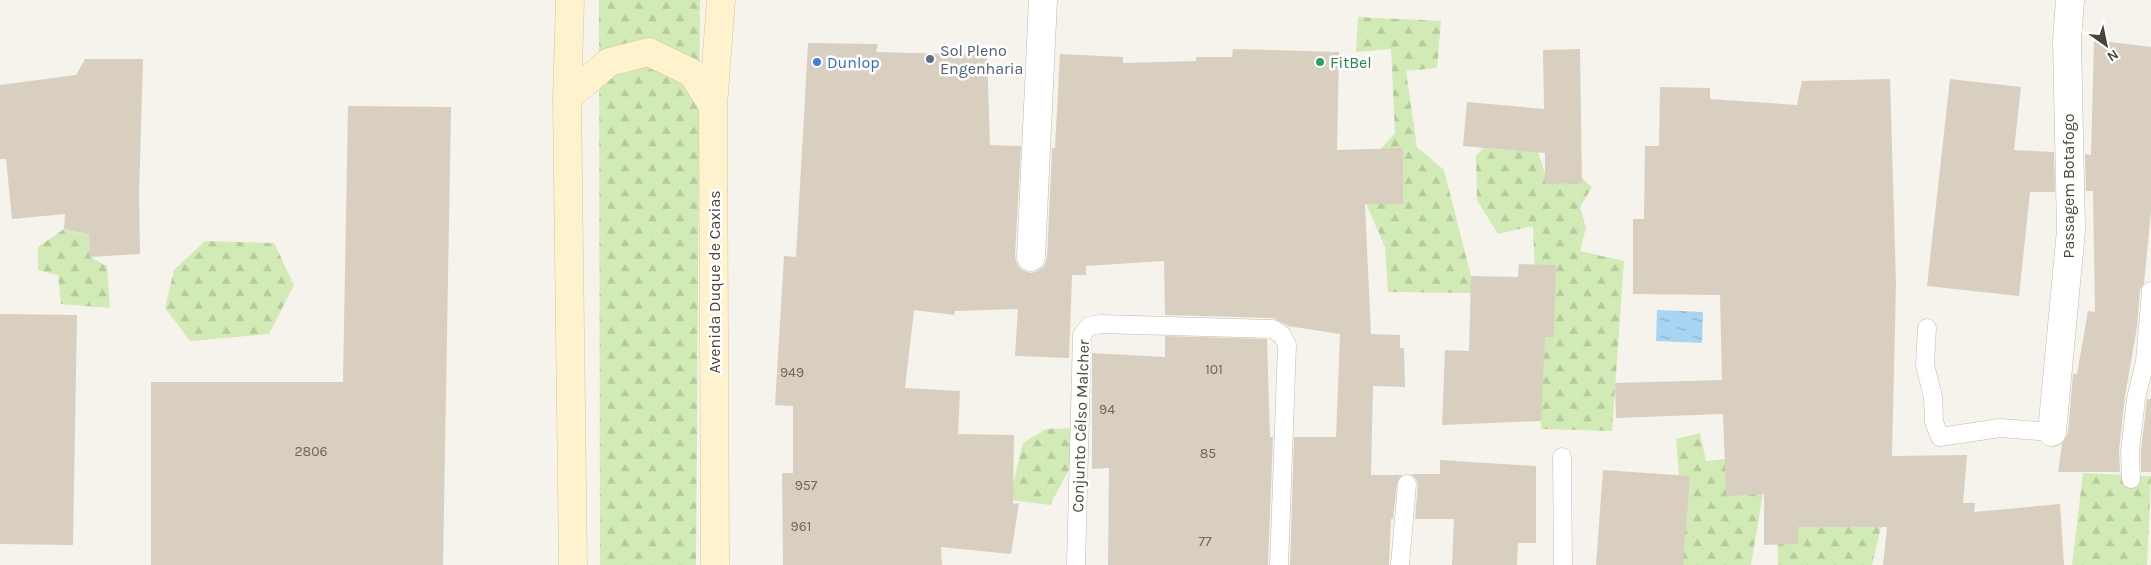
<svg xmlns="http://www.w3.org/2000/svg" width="2151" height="565" font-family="Karla,sans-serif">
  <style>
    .forest { fill: url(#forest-firs) }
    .water { fill: url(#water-ripples) }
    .building { fill: #d8cfc1 }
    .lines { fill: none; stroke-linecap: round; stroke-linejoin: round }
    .lane-casing { stroke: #c2bbae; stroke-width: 19 }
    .street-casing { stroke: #c2bbae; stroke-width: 29 }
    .secondary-casing { stroke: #d6c79b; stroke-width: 29 }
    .lane { stroke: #fff; stroke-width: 18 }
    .street { stroke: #fff; stroke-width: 28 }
    .secondary { stroke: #fff3cd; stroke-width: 28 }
    .service-dot { fill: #5c6f8a; stroke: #fff; stroke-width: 2 }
    .shop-dot { fill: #3f7fe0; stroke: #fff; stroke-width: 2 }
    .leisure-dot { fill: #2e9e5b; stroke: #fff; stroke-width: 2 }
    .labels { text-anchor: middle; stroke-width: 5; stroke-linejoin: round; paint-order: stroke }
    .number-label { font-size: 14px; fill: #6e675b }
    .service-label { font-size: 16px; fill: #4e5e75; stroke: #fff; text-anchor: start }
    .shop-label { font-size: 16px; fill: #366cbe; stroke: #fff; text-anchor: start }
    .leisure-label { font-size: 16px; fill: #27864d; stroke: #fff; text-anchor: start }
    .street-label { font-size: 16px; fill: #4b4439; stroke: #fff }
  </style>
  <defs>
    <pattern id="forest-firs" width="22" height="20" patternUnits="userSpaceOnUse" patternTransform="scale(1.25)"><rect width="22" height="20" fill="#d2eab5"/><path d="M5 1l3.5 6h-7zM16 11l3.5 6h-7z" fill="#b6ca9c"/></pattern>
    <pattern id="water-ripples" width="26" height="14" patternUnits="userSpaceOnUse" patternTransform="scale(1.25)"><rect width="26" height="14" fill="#a9d4f2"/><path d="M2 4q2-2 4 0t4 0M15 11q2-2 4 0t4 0" fill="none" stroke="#8caec5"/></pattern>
  </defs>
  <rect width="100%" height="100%" fill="#f6f3ec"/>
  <path class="forest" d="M 599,0 L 700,0 L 696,565 L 600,565 Z
    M 1358,17 L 1441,21 L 1437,68 L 1406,71 L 1417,147 L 1444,170 L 1471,276 L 1471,293 L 1388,292 L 1385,247 L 1355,178 L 1395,133 L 1391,49 L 1356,52 Z
    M 1483,148 L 1520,151 L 1537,149 L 1545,173 L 1546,184 L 1582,178 L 1592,187 L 1580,207 L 1586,228 L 1580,251 L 1624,261 L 1612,431 L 1541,429 L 1533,226 L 1498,234 L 1477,200 L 1476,156 Z
    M 64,229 L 89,234 L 90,257 L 107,266 L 110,308 L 61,304 L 58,275 L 38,270 L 38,247 Z
    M 205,241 L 274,243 L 294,285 L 269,334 L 190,341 L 165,308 L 174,270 Z
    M 1071,428 L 1072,464 L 1050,505 L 1009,500 L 1023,443 L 1046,429 Z
    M 1700,433 L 1706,461 L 1725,459 L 1766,476 L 1751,565 L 1680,565 L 1685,543 L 1676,439 Z
    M 2083,473 L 2151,476 L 2147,565 L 2072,565 Z
    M 1777,493 L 1830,502 L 1881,527 L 1872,565 L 1778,565 Z"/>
  <path class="water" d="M 1657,310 L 1703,312 L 1702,343 L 1656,341 Z"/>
  <path class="building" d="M 2094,40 L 2151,47 L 2151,211 L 2144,284 L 2140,290 L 2137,327 L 2125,396 L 2119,450 L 2120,472 L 2058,472 L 2062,444 L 2068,433 L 2073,374 L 2077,374 L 2088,311 L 2095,312 L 2093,191 L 2086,191 L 2085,154 L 2091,155 Z
    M 808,43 L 878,44 L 876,52 L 987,55 L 990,145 L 1021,146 L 1015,256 L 1017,264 L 1022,270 L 1031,273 L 1038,271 L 1044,266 L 1047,258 L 1052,148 L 1055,148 L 1060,54 L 1123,57 L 1123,63 L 1196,61 L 1196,57 L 1232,57 L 1233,49 L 1339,52 L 1337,150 L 1403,148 L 1403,204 L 1365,204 L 1371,334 L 1400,335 L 1400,348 L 1404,348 L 1405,387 L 1373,386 L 1371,475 L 1402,475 L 1397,483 L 1393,519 L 1391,519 L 1389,565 L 1290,565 L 1294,437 L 1336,437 L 1340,334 L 1288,326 L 1273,318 L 1165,315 L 1164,261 L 1086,266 L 1086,275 L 1072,275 L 1069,358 L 1015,356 L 1018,309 L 955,311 L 954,315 L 914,310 L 905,388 L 960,391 L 958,434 L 1014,435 L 1013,504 L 1019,503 L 1011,554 L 941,547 L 942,565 L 783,565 L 782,473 L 793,473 L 793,406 L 775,405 L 784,256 L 796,257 Z
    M 1580,49 L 1582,183 L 1545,184 L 1545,153 L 1463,146 L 1467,102 L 1544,109 L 1543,50 Z
    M 85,59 L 143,59 L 139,194 L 140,254 L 90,257 L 89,234 L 64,229 L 65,214 L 12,219 L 6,159 L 0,159 L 0,85 L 76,75 Z
    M 1890,79 L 1896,283 L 1892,456 L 1967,455 L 1963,503 L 1975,503 L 1974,512 L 2060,504 L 2064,565 L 1883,565 L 1887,527 L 1798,527 L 1798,544 L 1764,545 L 1764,494 L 1726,496 L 1723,414 L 1616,418 L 1615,383 L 1722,380 L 1720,295 L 1633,294 L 1633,219 L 1644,219 L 1645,146 L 1659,146 L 1660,87 L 1710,88 L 1710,99 L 1797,105 L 1802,81 Z
    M 1950,79 L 2021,87 L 2014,150 L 2054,152 L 2055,192 L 2030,192 L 2019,296 L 1927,286 Z
    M 348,106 L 451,107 L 443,565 L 151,565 L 151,382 L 343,382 Z
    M 1519,264 L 1556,265 L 1554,337 L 1545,337 L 1541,421 L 1442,425 L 1445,350 L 1469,351 L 1471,276 L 1518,277 Z
    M 0,314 L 77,315 L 73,545 L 0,544 Z
    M 1165,336 L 1267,339 L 1270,437 L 1273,437 L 1268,565 L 1108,565 L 1109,468 L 1092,469 L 1092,353 L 1165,357 Z
    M 2147,399 L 2151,399 L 2151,472 L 2141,472 L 2141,451 Z
    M 1440,460 L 1536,466 L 1536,543 L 1518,543 L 1517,565 L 1452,565 L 1454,519 L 1415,519 L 1418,484 L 1416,479 L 1411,474 L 1440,474 Z
    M 1603,470 L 1690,476 L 1683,565 L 1596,565 Z"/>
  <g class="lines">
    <defs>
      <path id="lane" d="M 1927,328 L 1925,365 L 1933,397 L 1934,422 L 1940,437 L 2000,428 L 2052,432
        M 1562,457 L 1563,565
        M 2131,479 L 2130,451 L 2136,399 L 2145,361 L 2151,291
        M 1076,565 L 1082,335 L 1089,326 L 1101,324 L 1273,329 L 1282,335 L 1287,345 L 1279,565
        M 1400,565 L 1407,484"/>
      <path id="street" d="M 1031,257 L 1043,0
        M 2052,432 L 2071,230 L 2067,40 L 2070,0"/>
      <path id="secondary" d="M 570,0 L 567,98 L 573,565
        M 567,98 L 609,62 L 649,52 L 692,73 L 713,106
        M 715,565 L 713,106 L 721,0"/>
    </defs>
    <use href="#lane" class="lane-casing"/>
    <use href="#street" class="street-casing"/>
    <use href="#secondary" class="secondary-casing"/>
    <use href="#lane" class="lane"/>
    <use href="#street" class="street"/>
    <use href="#secondary" class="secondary"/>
  </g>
  <circle class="service-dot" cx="930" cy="59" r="5"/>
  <circle class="shop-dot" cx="817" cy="62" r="5"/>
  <circle class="leisure-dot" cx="1320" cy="62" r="5"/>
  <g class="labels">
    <g class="number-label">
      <text x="1214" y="374">101</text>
      <text x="792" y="377">949</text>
      <text x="1107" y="414">94</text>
      <text x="311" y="456">2806</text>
      <text x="1208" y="458">85</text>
      <text x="806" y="490">957</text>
      <text x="801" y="531">961</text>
      <text x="1205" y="546">77</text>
    </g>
    <g class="service-label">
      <text x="940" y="56">Sol Pleno<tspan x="940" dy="18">Engenharia</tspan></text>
    </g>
    <g class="shop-label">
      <text x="827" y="68">Dunlop</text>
    </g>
    <g class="leisure-label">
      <text x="1330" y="68">FitBel</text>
    </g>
    <g class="street-label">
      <text transform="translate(2068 186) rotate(-90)" y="6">Passagem Botafogo</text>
      <text transform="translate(714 282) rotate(-90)" y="6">Avenida Duque de Caxias</text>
      <text transform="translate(1080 426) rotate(-88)" y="6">Conjunto Célso Malcher</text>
    </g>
  </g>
  <g transform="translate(2106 45) rotate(147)" stroke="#ffffff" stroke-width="4" paint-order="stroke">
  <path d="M0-4L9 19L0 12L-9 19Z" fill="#4b4439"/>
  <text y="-8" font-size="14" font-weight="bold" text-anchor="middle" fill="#4b4439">N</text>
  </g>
</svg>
